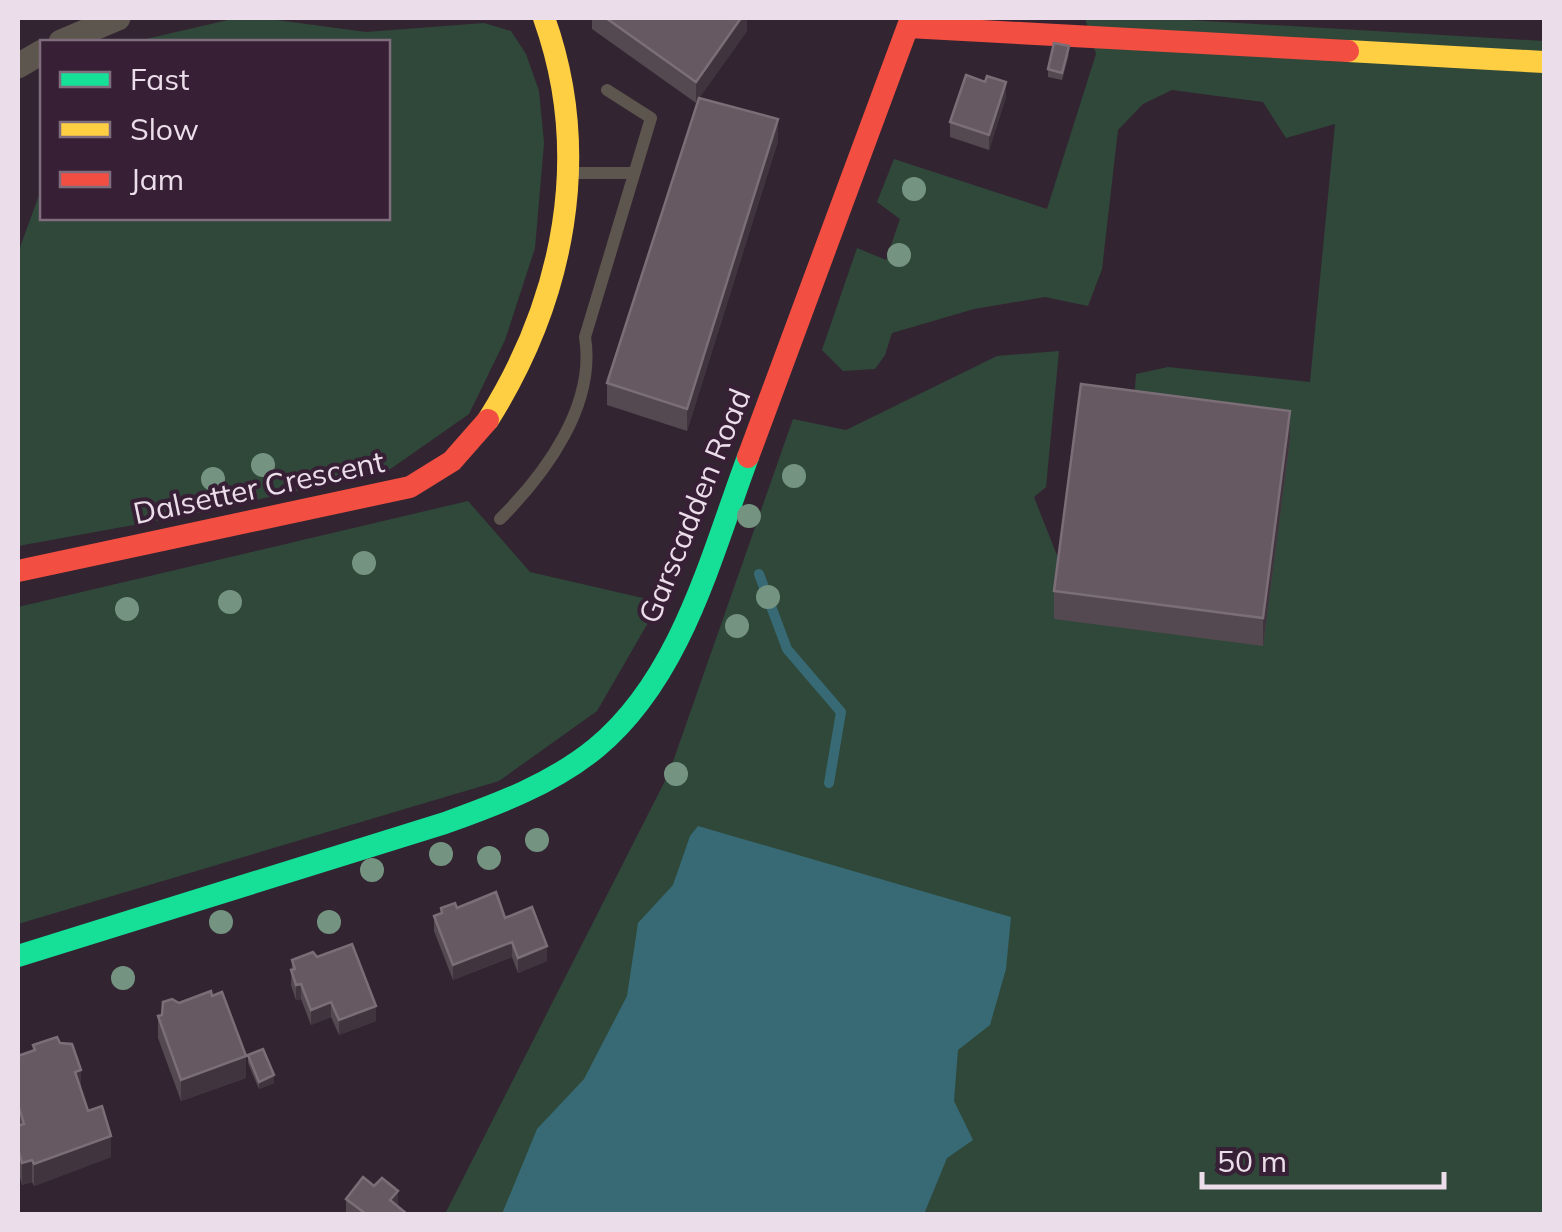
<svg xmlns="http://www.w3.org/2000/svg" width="1562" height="1232" font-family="Mulish,sans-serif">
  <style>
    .green { fill: #30483a }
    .water { fill: #376a74 }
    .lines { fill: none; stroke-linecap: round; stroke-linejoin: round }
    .stream { stroke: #376a74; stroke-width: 10 }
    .lane { stroke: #5d564e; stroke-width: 12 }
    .street { stroke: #5d564e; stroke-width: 25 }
    .fast { stroke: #16e098; stroke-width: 22 }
    .slow { stroke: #ffcf43; stroke-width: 22 }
    .jam { stroke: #f24e42; stroke-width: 22 }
    .tree { fill: #749481 }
    .wall { fill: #554951 }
    .shaded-wall { fill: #40343e }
    .building { fill: #665962; stroke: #7b6e77; stroke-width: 2.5 }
    .labels { text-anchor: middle; stroke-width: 8; stroke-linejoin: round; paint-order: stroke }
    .street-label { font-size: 30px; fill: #ecddea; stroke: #372035 }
  </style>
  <rect width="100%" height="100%" fill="#322531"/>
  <path class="green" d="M 1085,18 L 1154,18 L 1544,41 L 1544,1214 L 445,1214 L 669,773 L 793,419 L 846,430 L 997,356 L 1059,351 L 1046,487 L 1034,497 L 1060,563 L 1133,418 L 1136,374 L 1168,367 L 1310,382 L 1335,124 L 1286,138 L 1263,102 L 1172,90 L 1143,104 L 1118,130 L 1102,269 L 1088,306 L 1045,297 L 974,309 L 892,333 L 885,355 L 875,369 L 843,371 L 822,350 L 857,248 L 886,260 L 900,219 L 877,202 L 894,159 L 1047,209 L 1096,54 Z
    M 269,19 L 366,32 L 484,23 L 511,31 L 526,54 L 539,91 L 544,143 L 535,248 L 505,340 L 469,414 L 389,470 L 194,514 L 18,546 L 18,253 L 42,187 L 42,218 L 388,218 L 388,42 L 133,42 L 228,20 Z
    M 468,501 L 530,572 L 660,602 L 597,711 L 499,781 L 18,924 L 18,607 Z"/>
  <path class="water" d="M 698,826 L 1011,917 L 1006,969 L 990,1025 L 958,1050 L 954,1101 L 973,1140 L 947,1158 L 924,1214 L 502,1214 L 537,1129 L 584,1079 L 627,996 L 638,923 L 673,885 L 690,836 Z"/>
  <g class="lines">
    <path class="stream" d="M 759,574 L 787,649 L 841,712 L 829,783"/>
    <path class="lane" d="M 572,173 L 634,173
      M 500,519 C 546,473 596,405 585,337 L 651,118 L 607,90"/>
    <path class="street" d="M 61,42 L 118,18
      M 18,66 L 42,52"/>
    <path class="fast" d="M 18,956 L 445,823 C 498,804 552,784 596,748 C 681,678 711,556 748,457"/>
    <path class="slow" d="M 1348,51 L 1544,62
      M 488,420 C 564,299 593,155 544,18"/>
    <path class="jam" d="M 908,27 L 1348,51
      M 748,457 L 911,18
      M 18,571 L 410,487 L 452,461 L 488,420"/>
  </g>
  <g class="tree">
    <circle cx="914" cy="189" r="12"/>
    <circle cx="899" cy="255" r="12"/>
    <circle cx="263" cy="465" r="12"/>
    <circle cx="794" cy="476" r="12"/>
    <circle cx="213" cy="479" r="12"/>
    <circle cx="749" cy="516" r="12"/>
    <circle cx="364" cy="563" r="12"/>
    <circle cx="768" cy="597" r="12"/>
    <circle cx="230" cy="602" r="12"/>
    <circle cx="127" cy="609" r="12"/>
    <circle cx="737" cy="626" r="12"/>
    <circle cx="676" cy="774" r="12"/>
    <circle cx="537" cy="840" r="12"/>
    <circle cx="441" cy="854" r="12"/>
    <circle cx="489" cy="858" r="12"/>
    <circle cx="372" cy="870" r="12"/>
    <circle cx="221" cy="922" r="12"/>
    <circle cx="329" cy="922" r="12"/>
    <circle cx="123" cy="978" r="12"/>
  </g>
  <path class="wall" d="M 592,18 L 747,18 L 747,31 L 699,98 L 778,141 L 687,431 L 607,405 L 607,383 L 699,99 L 696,103 L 592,29 Z
    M 1069,54 L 1062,80 L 1048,77 L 1048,69 Z
    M 1006,97 L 989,150 L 950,137 L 950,122 Z
    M 1290,439 L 1263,646 L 1054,619 L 1054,591 Z
    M 441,908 L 457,908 L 505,918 L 547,961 L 518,973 L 512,957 L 453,980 L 434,931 L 434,916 L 441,914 Z
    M 292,960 L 376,1021 L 339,1035 L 331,1017 L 311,1025 L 301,999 L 296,1000 L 291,985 Z
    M 179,1003 L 246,1078 L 181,1101 L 158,1038 L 158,1016 Z
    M 33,1045 L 81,1089 L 88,1111 L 111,1157 L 34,1186 L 32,1182 L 22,1185 L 18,1169 L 18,1056 L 33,1051 Z
    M 248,1055 L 274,1083 L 259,1089 L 248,1063 Z
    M 346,1199 L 398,1205 L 397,1207 L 407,1214 L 347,1214 L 346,1213 Z"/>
  <path class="shaded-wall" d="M 739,18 L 747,18 L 747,31 L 696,103 L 696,82 Z
    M 1006,82 L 1006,97 L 989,150 L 989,135 Z
    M 778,119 L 778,141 L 687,431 L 687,409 Z
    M 1290,411 L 1290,439 L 1263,646 L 1263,618 Z
    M 512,942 L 512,957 L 453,980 L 453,965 Z
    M 547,946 L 547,961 L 518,973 L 518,958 Z
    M 301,984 L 301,999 L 296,1000 L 296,985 Z
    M 331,1002 L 331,1017 L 311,1025 L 311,1010 Z
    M 376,1006 L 376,1021 L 339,1035 L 339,1020 Z
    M 246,1056 L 246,1078 L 181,1101 L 181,1080 Z
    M 81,1070 L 81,1092 L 75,1072 Z
    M 274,1075 L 274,1083 L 259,1089 L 259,1082 Z
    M 111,1136 L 111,1157 L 34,1186 L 34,1164 Z
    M 32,1160 L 32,1182 L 22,1185 L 22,1163 Z
    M 398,1191 L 398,1205 L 390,1214 L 390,1200 Z"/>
  <path class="building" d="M 606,18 L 741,18 L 696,82 Z
    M 1054,43 L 1069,46 L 1062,73 L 1048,69 Z
    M 966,75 L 985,82 L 987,76 L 1006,82 L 989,135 L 950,122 Z
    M 699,98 L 778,119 L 687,409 L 607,383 Z
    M 1081,384 L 1290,411 L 1263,618 L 1054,591 Z
    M 496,892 L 505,918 L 532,907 L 547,946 L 518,958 L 512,942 L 453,965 L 434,916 L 442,913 L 441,908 L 455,903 L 457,908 Z
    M 352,944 L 376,1006 L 339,1020 L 331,1002 L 311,1010 L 301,984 L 296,985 L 291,970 L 295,969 L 292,960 L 313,952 L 317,957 Z
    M 211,991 L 212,996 L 222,992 L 246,1056 L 181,1080 L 158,1016 L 162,1015 L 163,1002 L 172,999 L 179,1003 Z
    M 57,1037 L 60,1043 L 72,1044 L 81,1070 L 75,1072 L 88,1111 L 102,1106 L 111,1136 L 34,1164 L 32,1160 L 22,1163 L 18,1148 L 18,1126 L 24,1124 L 18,1104 L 18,1056 L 35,1050 L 33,1045 Z
    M 263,1049 L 274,1075 L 259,1082 L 248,1055 Z
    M 363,1177 L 374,1186 L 382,1178 L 398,1191 L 390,1200 L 407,1214 L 366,1214 L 346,1199 Z"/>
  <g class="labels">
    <g class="street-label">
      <text transform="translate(259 488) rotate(-12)" y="10">Dalsetter Crescent</text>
      <text transform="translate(695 506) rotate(-68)" y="10">Garscadden Road</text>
    </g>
  </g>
  <rect width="1562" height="1232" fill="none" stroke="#ecddea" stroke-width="40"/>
  <rect x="40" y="40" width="350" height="180" fill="#372035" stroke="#7f6c7d" stroke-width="2.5"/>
  <rect x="60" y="72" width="50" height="15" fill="#16e098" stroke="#7f6c7d" stroke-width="2.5"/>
  <text x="130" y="90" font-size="30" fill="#ecddea">Fast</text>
  <rect x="60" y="122" width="50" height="15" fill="#ffcf43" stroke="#7f6c7d" stroke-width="2.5"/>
  <text x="130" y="140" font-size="30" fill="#ecddea">Slow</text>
  <rect x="60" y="172" width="50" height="15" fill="#f24e42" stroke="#7f6c7d" stroke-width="2.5"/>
  <text x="130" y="190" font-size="30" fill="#ecddea">Jam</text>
  <path d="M1202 1172v15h242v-15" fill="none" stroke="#ecddea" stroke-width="5"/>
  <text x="1217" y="1172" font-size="30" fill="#ecddea" stroke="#372035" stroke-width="8" paint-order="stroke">50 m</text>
</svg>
